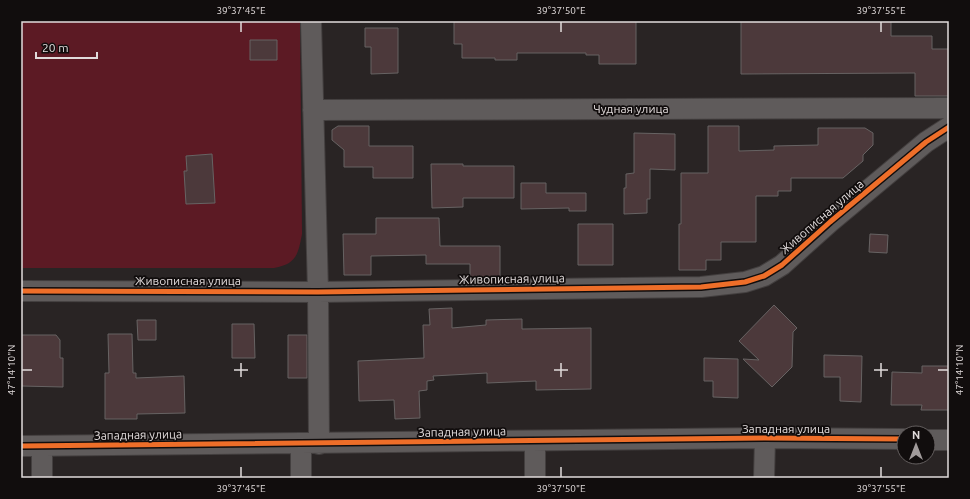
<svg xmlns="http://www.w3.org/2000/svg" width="970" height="499" font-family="Ubuntu,sans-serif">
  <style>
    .green { fill: #5c1a24 }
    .building { fill: #4c393b; stroke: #676363 }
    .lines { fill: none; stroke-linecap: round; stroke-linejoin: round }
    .minor-casing { stroke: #433f3f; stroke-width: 22 }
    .minor { stroke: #5f5b5b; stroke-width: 20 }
    .cycleway-casing { stroke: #110d0d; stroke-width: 8 }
    .cycleway { stroke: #ee6e29; stroke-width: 5 }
    .ticks { fill: none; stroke: #e1dbdb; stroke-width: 1.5 }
    .labels { text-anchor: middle; stroke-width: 3.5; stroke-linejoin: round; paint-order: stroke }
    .street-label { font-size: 12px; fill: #e1dbdb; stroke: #110d0d }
    .neatline { fill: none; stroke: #e1dbdb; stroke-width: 1.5 }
    .ticks-label { font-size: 10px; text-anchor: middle; fill: #e1dbdb }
  </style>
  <rect width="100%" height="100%" fill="#292424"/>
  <path class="green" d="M 21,21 L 300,21 L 302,234 C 298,255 296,264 274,268 L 21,268 Z"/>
  <path class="building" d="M 454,21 L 636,21 L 636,64 L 599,64 L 599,55 L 586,55 L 586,53 L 517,53 L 517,60 L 495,60 L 495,58 L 462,58 L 462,44 L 454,44 Z
    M 741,21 L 891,21 L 891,36 L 932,36 L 932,49 L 949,49 L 949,96 L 915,96 L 915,73 L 741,74 Z
    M 365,28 L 398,28 L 398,73 L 371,74 L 371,47 L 365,47 Z
    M 250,40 L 277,40 L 277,60 L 250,60 Z
    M 338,126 L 369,126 L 369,146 L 413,146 L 413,178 L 373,178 L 373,167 L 344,167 L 344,150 L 332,140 L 332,130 Z
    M 708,126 L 739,126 L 739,151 L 774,150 L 774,146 L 818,145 L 818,128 L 865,128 L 873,133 L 873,145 L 863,155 L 863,161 L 843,178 L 791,178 L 791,191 L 778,191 L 778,196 L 756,196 L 756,242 L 721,242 L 721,260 L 706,260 L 706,270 L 679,270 L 679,224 L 681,224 L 681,173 L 708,173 Z
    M 634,133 L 675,134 L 675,170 L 650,169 L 650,199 L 647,199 L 647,213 L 624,214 L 624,188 L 626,188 L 626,174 L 634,173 Z
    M 212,154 L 215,203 L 186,204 L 184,171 L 187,171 L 186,156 Z
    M 431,164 L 463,164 L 463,166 L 514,166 L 514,198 L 463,198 L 463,207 L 432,208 Z
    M 521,183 L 546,183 L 546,193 L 586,193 L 586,211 L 569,211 L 569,208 L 521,209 Z
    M 376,218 L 439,218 L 440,246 L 500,246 L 500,278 L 470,278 L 470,264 L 426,264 L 426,255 L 371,256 L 371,275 L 344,275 L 343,234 L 376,234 Z
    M 578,224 L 613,224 L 613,265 L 578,265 Z
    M 870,234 L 888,235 L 887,253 L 869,252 Z
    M 774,305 L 797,328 L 793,332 L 792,367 L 772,387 L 743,359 L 759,360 L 739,341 Z
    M 452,308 L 452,328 L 486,325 L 486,320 L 522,319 L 522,329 L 591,328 L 591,389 L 536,390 L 536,381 L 487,383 L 487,373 L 433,376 L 434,380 L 427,381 L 427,390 L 419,391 L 420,418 L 395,419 L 394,400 L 359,401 L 358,361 L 424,358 L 423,325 L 430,325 L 429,309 Z
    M 137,320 L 156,320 L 156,340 L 138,340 Z
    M 232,324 L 254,324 L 255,358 L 232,358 Z
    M 108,334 L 132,334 L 133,373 L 136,373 L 136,378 L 184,376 L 185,413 L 137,414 L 137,419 L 105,419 L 105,373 L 109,373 Z
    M 21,335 L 56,335 L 60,340 L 60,358 L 63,358 L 63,387 L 21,386 Z
    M 288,335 L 307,335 L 307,378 L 288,378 Z
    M 824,355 L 862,356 L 861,402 L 840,401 L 840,377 L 824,377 Z
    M 704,358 L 738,359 L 738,398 L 713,397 L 713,381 L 704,381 Z
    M 922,366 L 949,366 L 949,410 L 921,410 L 922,405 L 891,405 L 892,372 L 922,373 Z"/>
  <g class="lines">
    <defs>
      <path id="minor" d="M 311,21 L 318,292 L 319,444
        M 313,110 L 949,108
        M 21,291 L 318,292 L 701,287 L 745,282 L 764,276 L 782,265 L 830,222 L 926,142 L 949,127
        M 928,440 L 949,440
        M 535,441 L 535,478
        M 21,446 L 765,438 L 904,439
        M 42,446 L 42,478
        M 301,478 L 301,443
        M 764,478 L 765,438"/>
    </defs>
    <use href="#minor" class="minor-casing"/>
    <use href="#minor" class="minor"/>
    <defs>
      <path id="cycleway" d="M 21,291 L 318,292 L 701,287 L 745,282 L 764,276 L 782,265 L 830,222 L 926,142 L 949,127
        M 21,446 L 765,438 L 904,439"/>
    </defs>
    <use href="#cycleway" class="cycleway-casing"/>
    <use href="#cycleway" class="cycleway"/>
  </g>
  <path class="ticks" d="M 241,22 L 241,32M 561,22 L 561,32M 881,22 L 881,32M 241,363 L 241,377M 561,363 L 561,377M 881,363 L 881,377M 22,370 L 32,370M 234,370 L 248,370M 554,370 L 568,370M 874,370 L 888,370M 938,370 L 948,370M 241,467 L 241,477M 561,467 L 561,477M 881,467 L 881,477"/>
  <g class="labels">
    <g class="street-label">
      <text x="631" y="113">Чудная улица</text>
      <text transform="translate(822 217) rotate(-41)" y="4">Живописная улица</text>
      <text transform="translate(512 279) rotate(-1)" y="4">Живописная улица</text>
      <text x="188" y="285">Живописная улица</text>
      <text x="786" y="433">Западная улица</text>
      <text transform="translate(462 432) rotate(-1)" y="4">Западная улица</text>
      <text transform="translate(138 435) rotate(-1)" y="4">Западная улица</text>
    </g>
  </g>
  <rect width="970" height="499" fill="none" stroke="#110d0d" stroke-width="44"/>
  <g transform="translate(916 445)"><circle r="19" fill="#110d0d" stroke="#645f5f"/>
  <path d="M0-3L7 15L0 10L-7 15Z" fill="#a19b9b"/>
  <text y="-6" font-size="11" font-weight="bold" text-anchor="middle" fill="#e1dbdb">N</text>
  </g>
  <path d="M36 52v6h61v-6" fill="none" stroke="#e1dbdb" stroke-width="2"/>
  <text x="42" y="52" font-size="12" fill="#e1dbdb" stroke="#110d0d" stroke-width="3" paint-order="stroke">20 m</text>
  <rect x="22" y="22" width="926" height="455" class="neatline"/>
  <g class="ticks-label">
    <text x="241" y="14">39°37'45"E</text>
    <text x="561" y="14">39°37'50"E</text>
    <text x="881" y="14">39°37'55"E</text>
    <text transform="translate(11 370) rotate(-90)" y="4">47°14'10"N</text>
    <text transform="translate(959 370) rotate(-90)" y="4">47°14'10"N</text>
    <text x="241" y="492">39°37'45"E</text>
    <text x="561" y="492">39°37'50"E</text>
    <text x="881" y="492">39°37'55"E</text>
  </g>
</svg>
